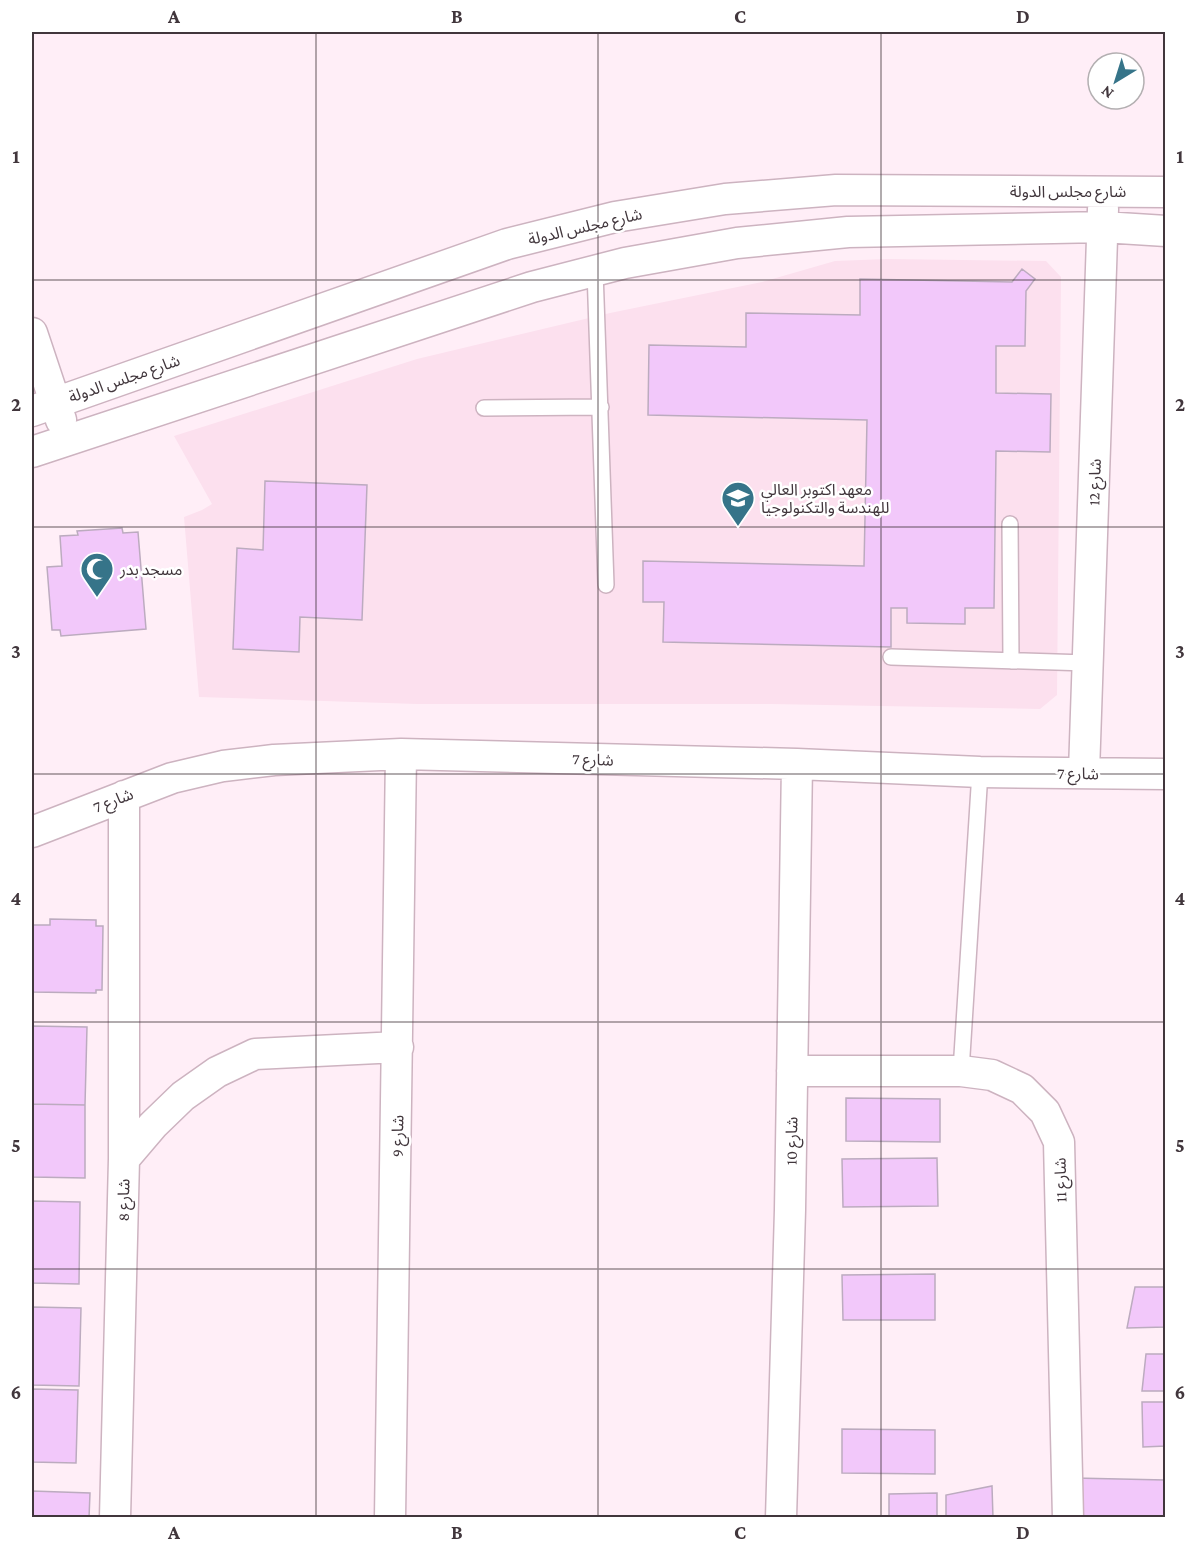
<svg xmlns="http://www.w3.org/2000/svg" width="1197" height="1549" font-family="'Crimson Pro','Noto Sans Arabic',serif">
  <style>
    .built { fill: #fce0ee }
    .building { fill: #f2c8fa; stroke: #bcabbf; stroke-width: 1.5 }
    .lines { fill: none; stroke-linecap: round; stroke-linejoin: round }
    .lane-casing { stroke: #cdb3c0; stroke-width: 18 }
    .street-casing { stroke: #cdb3c0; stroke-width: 33 }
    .lane { stroke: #fff; stroke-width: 15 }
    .street { stroke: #fff; stroke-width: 30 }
    .grid { fill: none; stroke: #41363c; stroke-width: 1.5; stroke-opacity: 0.55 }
    .labels { text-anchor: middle; stroke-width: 5; stroke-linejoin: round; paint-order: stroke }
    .street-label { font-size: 16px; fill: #41363c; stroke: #fff }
    .poi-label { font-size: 16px; fill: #41363c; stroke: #fff; text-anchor: start }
    .neatline { fill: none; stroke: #41363c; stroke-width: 2 }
    .grid-label { font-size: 20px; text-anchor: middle; font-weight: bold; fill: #41363c }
  </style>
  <rect width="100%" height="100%" fill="#ffeef7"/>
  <path class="built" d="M 887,259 L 1046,261 L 1061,277 L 1057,695 L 1040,709 L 771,704 L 417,704 L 199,697 L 184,517 L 202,510 L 212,504 L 174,436 L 417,359 L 610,313 L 762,282 L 835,261 Z"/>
  <path class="building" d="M 1022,269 L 1035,279 L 1026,291 L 1025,346 L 996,346 L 996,393 L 1051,394 L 1050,452 L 996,451 L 994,608 L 965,608 L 965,624 L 907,623 L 907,608 L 891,608 L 891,647 L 663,642 L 664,602 L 643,602 L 643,561 L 864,566 L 867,420 L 648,415 L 649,345 L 746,347 L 746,313 L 860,315 L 860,279 L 1012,282 Z
    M 265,481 L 367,485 L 362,620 L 300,617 L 299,652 L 233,649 L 237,548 L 263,550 Z
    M 122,528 L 123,533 L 138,532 L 146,629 L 61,636 L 60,630 L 52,630 L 47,567 L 62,566 L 60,536 L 78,535 L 77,531 Z
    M 32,918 L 33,918 L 33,925 L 50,925 L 50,919 L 96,920 L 96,926 L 103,926 L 102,990 L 96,990 L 96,993 L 32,992 Z
    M 32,1026 L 87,1027 L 85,1105 L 32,1104 Z
    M 846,1098 L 940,1099 L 940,1142 L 846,1141 Z
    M 32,1104 L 85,1105 L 85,1178 L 32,1177 Z
    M 937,1158 L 938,1206 L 843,1207 L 842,1159 Z
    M 32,1201 L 80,1202 L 79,1284 L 32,1283 Z
    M 935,1274 L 935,1320 L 843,1320 L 842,1275 Z
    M 1135,1287 L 1166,1287 L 1166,1327 L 1127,1328 Z
    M 32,1307 L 81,1308 L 79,1386 L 32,1385 Z
    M 1146,1354 L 1166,1354 L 1166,1391 L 1142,1391 Z
    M 32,1389 L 78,1390 L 76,1463 L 32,1462 Z
    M 1142,1402 L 1166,1402 L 1166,1446 L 1143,1447 Z
    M 842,1429 L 935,1430 L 935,1474 L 842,1473 Z
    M 1074,1478 L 1165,1480 L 1166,1518 L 1074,1518 Z
    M 992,1486 L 993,1518 L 946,1518 L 946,1495 Z
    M 32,1491 L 90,1493 L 89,1518 L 32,1518 Z
    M 937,1493 L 937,1518 L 889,1518 L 889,1494 Z"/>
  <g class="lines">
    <defs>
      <path id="lane" d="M 595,271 L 606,585
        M 484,408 L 601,407
        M 1010,524 L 1011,661
        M 891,657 L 1087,663
        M 961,1071 L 980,772"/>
      <path id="street" d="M 32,333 L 61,420
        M 32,411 L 507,244 L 615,217 L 725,199 L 836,190 L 1166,192
        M 32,452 L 532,287 L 625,263 L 737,243 L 848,232 L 1103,227 L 1166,231
        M 1084,772 L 1103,209
        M 124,796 L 124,1159
        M 32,832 L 172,778 L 223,766 L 274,760 L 401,754 L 797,764 L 980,772 L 1166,774
        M 792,1071 L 961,1071 L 992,1075 L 1022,1089 L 1045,1112 L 1059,1142 L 1068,1518
        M 115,1518 L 124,1159 L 153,1125 L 183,1096 L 217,1072 L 255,1054 L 398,1047
        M 390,1518 L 401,754
        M 781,1518 L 790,1210 L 797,764"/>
    </defs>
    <use href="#lane" class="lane-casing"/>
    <use href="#street" class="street-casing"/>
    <use href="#lane" class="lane"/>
    <use href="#street" class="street"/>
  </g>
  <path class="grid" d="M 316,32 L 316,1518M 598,32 L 598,1518M 881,32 L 881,1518M 32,280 L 1166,280M 32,527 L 1166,527M 32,774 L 1166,774M 32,1022 L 1166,1022M 32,1269 L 1166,1269"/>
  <defs>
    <symbol id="university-pin" viewBox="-11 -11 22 30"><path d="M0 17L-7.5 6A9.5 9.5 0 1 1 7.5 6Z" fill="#367489" stroke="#fff"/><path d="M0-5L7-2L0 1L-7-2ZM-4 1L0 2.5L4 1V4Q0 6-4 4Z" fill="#fff"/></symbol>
    <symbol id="mosque-pin" viewBox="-11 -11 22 30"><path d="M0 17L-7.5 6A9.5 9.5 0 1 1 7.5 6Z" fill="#367489" stroke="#fff"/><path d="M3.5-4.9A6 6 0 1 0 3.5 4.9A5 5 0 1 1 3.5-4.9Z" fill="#fff"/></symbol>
  </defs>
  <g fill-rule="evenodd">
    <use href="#university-pin" x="719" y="479" width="38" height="52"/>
    <use href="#mosque-pin" x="78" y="550" width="38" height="52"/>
  </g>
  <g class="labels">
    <g class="street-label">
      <text x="1068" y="197">شارع مجلس الدولة</text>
      <text transform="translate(585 226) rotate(-13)" y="6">شارع مجلس الدولة</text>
      <text transform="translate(124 378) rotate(-19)" y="6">شارع مجلس الدولة</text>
      <text transform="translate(1094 482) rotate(-88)" y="6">شارع 12</text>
      <text transform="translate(593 759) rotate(2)" y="6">شارع 7</text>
      <text transform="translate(1078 773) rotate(1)" y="6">شارع 7</text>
      <text transform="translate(113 800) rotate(-21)" y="6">شارع 7</text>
      <text transform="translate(397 1136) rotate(-89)" y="6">شارع 9</text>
      <text transform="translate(791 1141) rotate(-89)" y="6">شارع 10</text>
      <text transform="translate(1060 1180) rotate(-91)" y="6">شارع 11</text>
      <text transform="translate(123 1200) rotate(-89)" y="6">شارع 8</text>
    </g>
    <g class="poi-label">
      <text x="761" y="495">معهد اكتوبر العالي<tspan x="761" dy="18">للهندسة والتكنولوجيا</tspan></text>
      <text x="120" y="575">مسجد بدر</text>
    </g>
  </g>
  <rect width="1197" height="1549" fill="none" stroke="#ffffff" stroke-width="66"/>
  <g transform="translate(1116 81) rotate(218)"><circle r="28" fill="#ffffff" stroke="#b3afb1" stroke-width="1.5"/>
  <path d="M0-4.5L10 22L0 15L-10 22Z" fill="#367489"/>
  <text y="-9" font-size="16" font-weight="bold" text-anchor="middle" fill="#41363c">N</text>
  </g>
  <rect x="33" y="33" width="1131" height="1483" class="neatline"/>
  <g class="grid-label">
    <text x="174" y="23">A</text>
    <text x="457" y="23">B</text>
    <text x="740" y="23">C</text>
    <text x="1023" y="23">D</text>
    <text x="16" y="163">1</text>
    <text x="1180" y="163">1</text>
    <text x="16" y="411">2</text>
    <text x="1180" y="411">2</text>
    <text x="16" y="658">3</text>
    <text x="1180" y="658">3</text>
    <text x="16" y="905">4</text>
    <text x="1180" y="905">4</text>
    <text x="16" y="1152">5</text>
    <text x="1180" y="1152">5</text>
    <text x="16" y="1399">6</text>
    <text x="1180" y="1399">6</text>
    <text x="174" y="1539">A</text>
    <text x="457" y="1539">B</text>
    <text x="740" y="1539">C</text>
    <text x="1023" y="1539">D</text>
  </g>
</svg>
